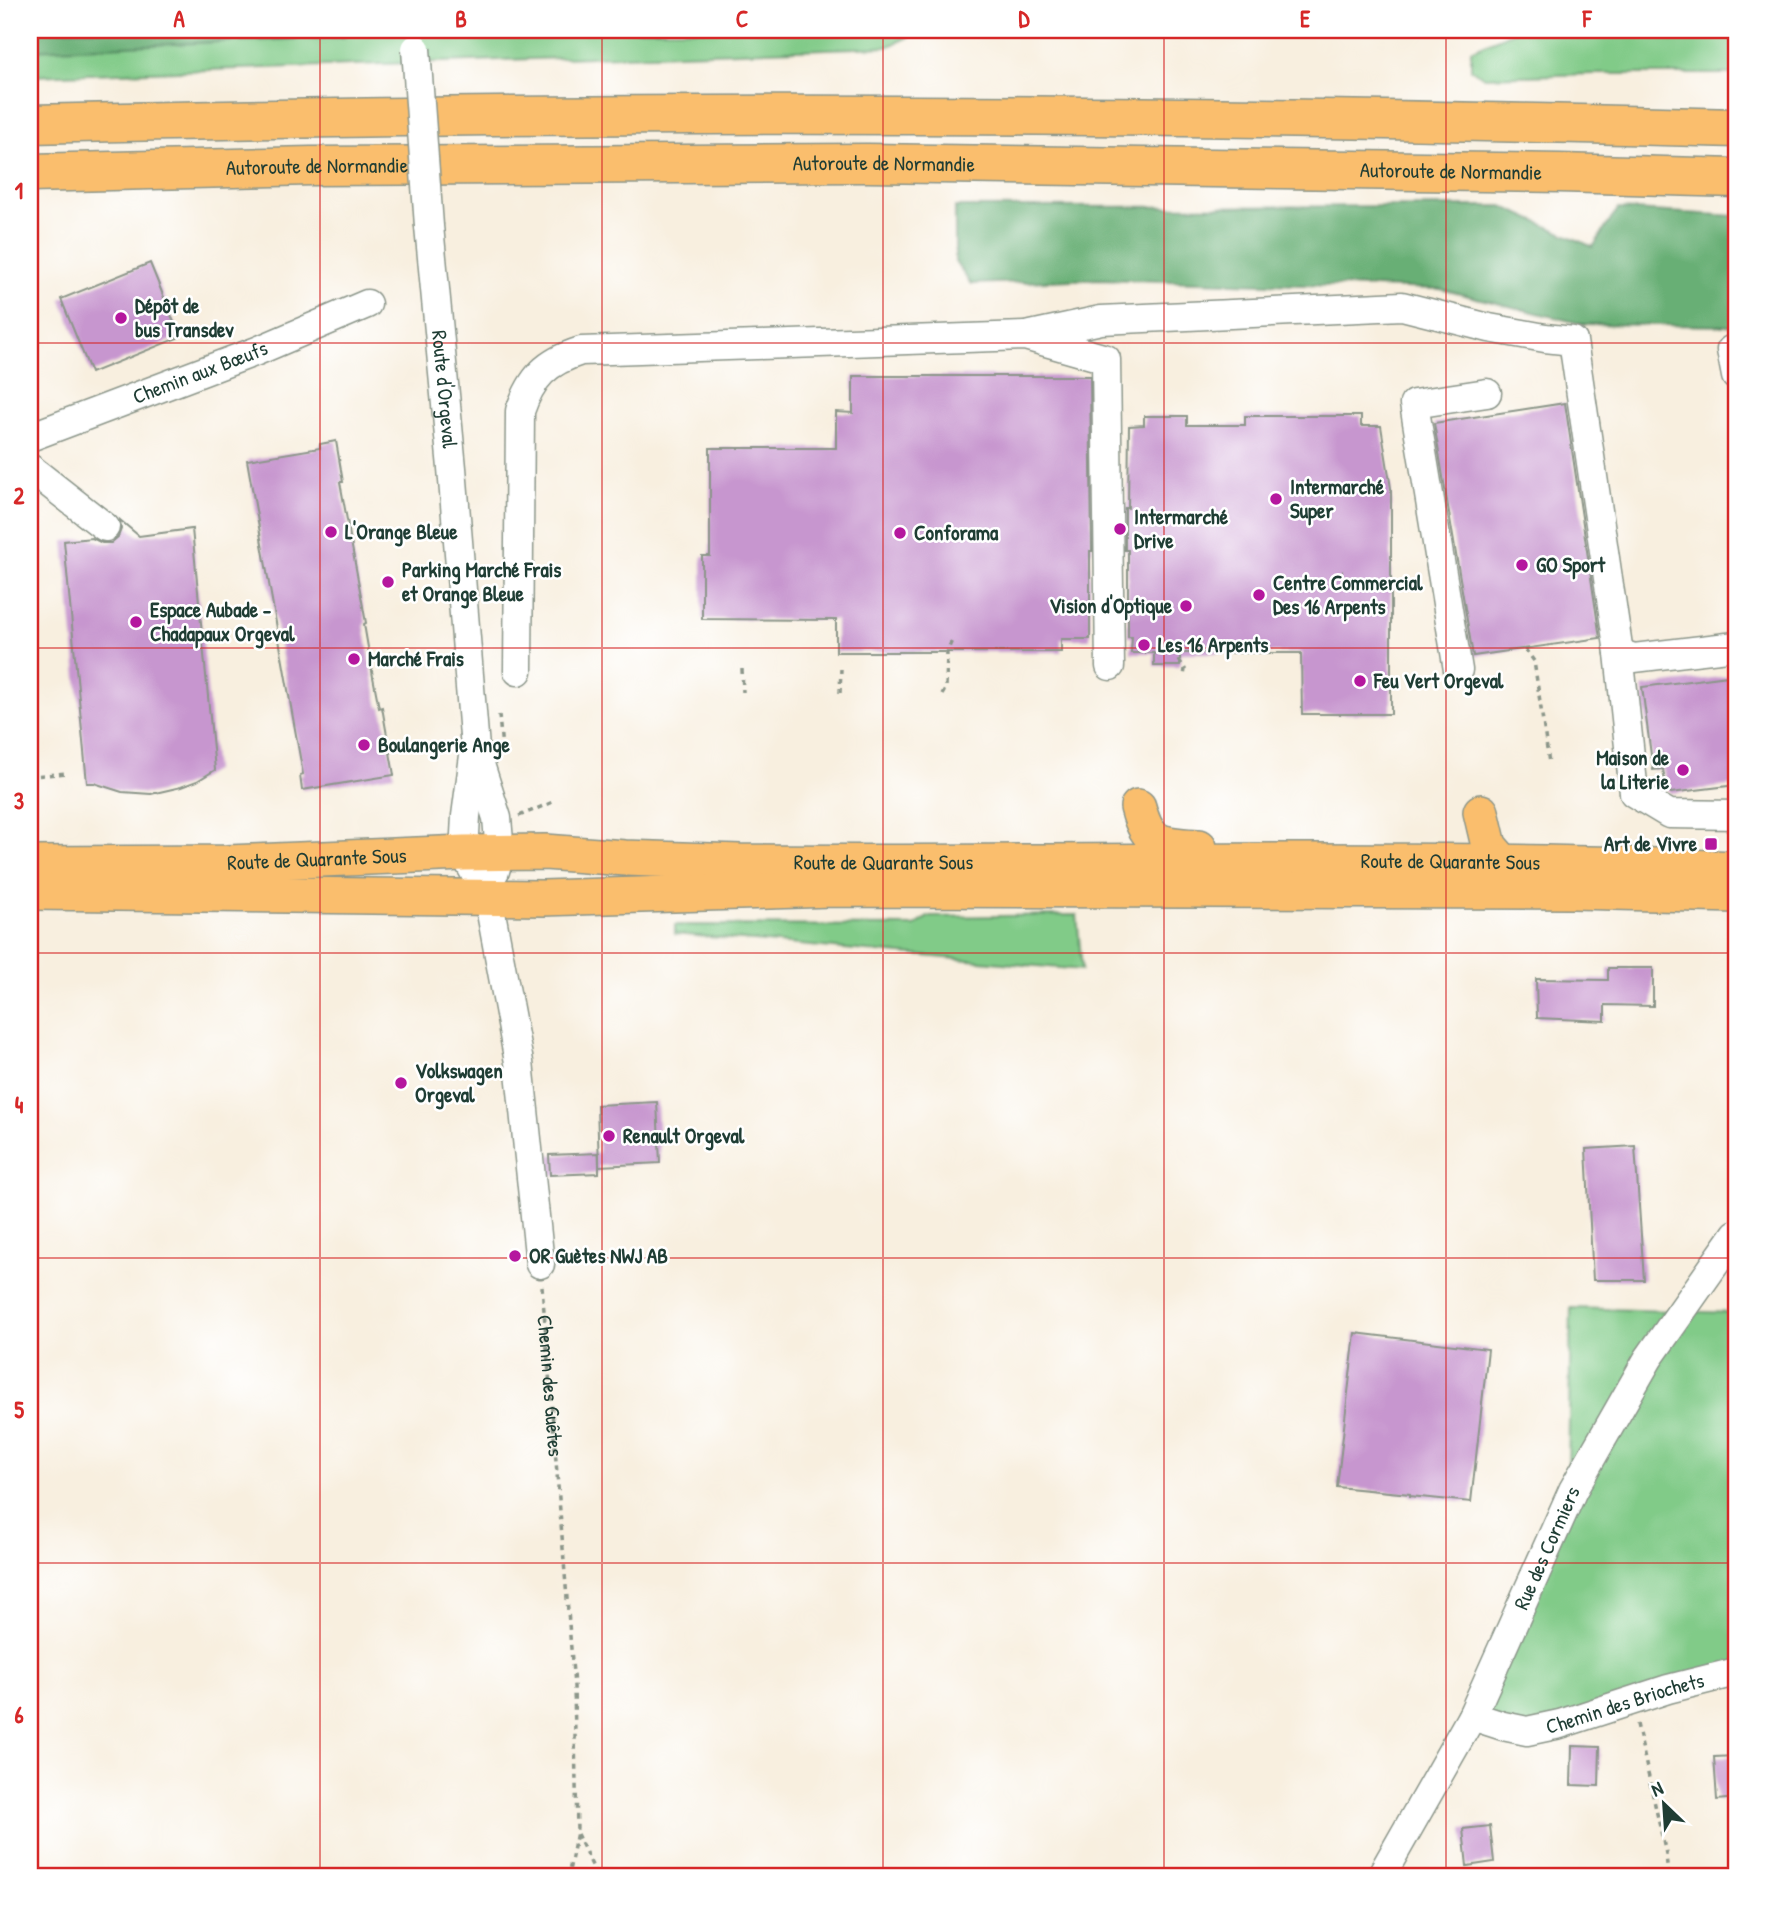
<svg xmlns="http://www.w3.org/2000/svg" width="1766" height="1906" font-family="'Patrick Hand',sans-serif">
  <style>
    .green { fill: #81cb88; stroke: #50845e; stroke-width: 2 }
    .forest { fill: #68af74; stroke: #447654; stroke-width: 2 }
    .building { fill: #c796cf }
    .lines { fill: none; stroke-linecap: round; stroke-linejoin: round }
    .minor-casing { stroke: #8c968a; stroke-width: 31 }
    .major-casing { stroke: #8c968a; stroke-width: 38 }
    .highway-casing { stroke: #8c968a; stroke-width: 41 }
    .path { stroke: #8c968a; stroke-width: 3.5; stroke-dasharray: 5 5; stroke-linecap: butt }
    .minor { stroke: #fff; stroke-width: 28 }
    .major { stroke: #fabe6d; stroke-width: 35 }
    .highway { stroke: #fabe6d; stroke-width: 38 }
    .minor-bridge-casing { stroke: #8c968a; stroke-width: 31; stroke-linecap: butt }
    .minor-bridge { stroke: #fff; stroke-width: 28 }
    .grid { fill: none; stroke: #d62828; stroke-width: 2; stroke-opacity: 0.55 }
    .poi-dot { fill: #b5179e; stroke: #fff; stroke-width: 2.5 }
    .labels { text-anchor: middle; stroke-width: 5; stroke-linejoin: round; paint-order: stroke }
    .street-label { font-size: 21px; fill: #1f3d34; stroke: #fff }
    .poi-label { font-size: 21px; font-weight: bold; fill: #1f3d34; stroke: #fff; text-anchor: start }
    .neatline { fill: none; stroke: #d62828; stroke-width: 2.5 }
    .grid-label { font-size: 23px; text-anchor: middle; font-weight: bold; fill: #d62828 }
  </style>
  <rect width="100%" height="100%" fill="#fff"/>
  <filter id="ink" filterUnits="userSpaceOnUse"><feTurbulence type="fractalNoise" baseFrequency=".0143" numOctaves="2"/><feDisplacementMap in="SourceGraphic" scale="14" xChannelSelector="R" yChannelSelector="G"/><feConvolveMatrix kernelMatrix="1 2 1 2 8 2 1 2 1" color-interpolation-filters="sRGB"/></filter>
  <filter id="wash" filterUnits="userSpaceOnUse"><feTurbulence type="fractalNoise" baseFrequency=".00686" numOctaves="4" result="noise"/><feDisplacementMap in="SourceGraphic" scale="28" xChannelSelector="R" yChannelSelector="G"/><feGaussianBlur stdDeviation="1.57" result="paint"/><feColorMatrix in="noise" values="0 0 0 0 0 0 0 0 0 0 0 0 0 0 0 0 0 1.4 0 .05"/><feComposite in="paint" operator="in"/></filter>
  <g filter="url(#wash)">
    <rect width="100%" height="100%" fill="#f8efdf"/>
    <path class="green" d="M 30,30 L 923,30 L 887,47 L 30,76 Z
      M 1517,30 L 1736,30 L 1736,74 L 1592,74 L 1485,77 L 1471,69 L 1471,50 Z
      M 1077,915 L 1082,970 L 675,934 L 675,925 L 915,926 L 928,917 Z
      M 1571,1308 L 1736,1313 L 1736,1679 L 1520,1741 L 1461,1721 L 1568,1475 Z"/>
    <path class="forest" d="M 30,30 L 341,30 L 344,37 L 30,50 Z
      M 1502,206 L 1593,247 L 1618,209 L 1736,216 L 1736,326 L 1582,324 L 1440,289 L 1097,279 L 971,284 L 955,262 L 955,207 Z"/>
    <g id="blocks">
      <path class="building" d="M 150,263 L 180,337 L 91,373 L 61,299 Z
        M 853,376 L 1090,376 L 1092,551 L 1090,551 L 1090,639 L 1061,639 L 1061,652 L 836,652 L 836,620 L 702,619 L 702,556 L 710,556 L 710,448 L 836,448 L 836,412 L 853,413 Z
        M 1565,403 L 1600,638 L 1473,656 L 1434,423 Z
        M 1144,416 L 1187,416 L 1187,425 L 1245,425 L 1245,416 L 1361,416 L 1361,426 L 1381,426 L 1391,488 L 1391,714 L 1302,714 L 1301,653 L 1180,653 L 1180,666 L 1154,666 L 1154,653 L 1131,653 L 1132,637 L 1128,637 L 1128,550 L 1125,550 L 1125,508 L 1128,508 L 1129,426 L 1144,425 Z
        M 336,441 L 343,482 L 340,482 L 366,623 L 364,624 L 373,677 L 379,708 L 382,707 L 394,775 L 302,790 L 300,775 L 303,774 L 247,460 L 320,448 L 320,444 Z
        M 120,520 L 139,536 L 192,529 L 215,770 L 197,781 L 181,787 L 151,794 L 122,792 L 94,783 L 87,783 L 64,541 L 92,538 L 102,543 L 111,543 L 118,537 L 121,529 Z
        M 1736,675 L 1736,785 L 1671,793 L 1666,788 L 1663,769 L 1653,770 L 1642,687 Z
        M 1608,968 L 1653,968 L 1653,1006 L 1605,1005 L 1605,1021 L 1537,1018 L 1536,979 L 1608,980 Z
        M 657,1102 L 660,1163 L 599,1166 L 597,1105 Z
        M 1635,1146 L 1644,1280 L 1593,1280 L 1586,1149 Z
        M 599,1153 L 599,1173 L 550,1175 L 549,1155 Z
        M 1355,1333 L 1488,1349 L 1471,1502 L 1410,1496 L 1410,1494 L 1337,1487 Z
        M 1572,1746 L 1600,1747 L 1599,1786 L 1571,1785 Z
        M 1736,1756 L 1736,1798 L 1717,1800 L 1714,1757 Z
        M 1490,1826 L 1494,1862 L 1467,1866 L 1463,1829 Z"/>
    </g>
  </g>
  <g filter="url(#ink)">
    <use href="#blocks" fill-opacity="0" stroke="#8c968a" stroke-width="2"/>
    <g class="lines">
      <defs>
        <g id="minor">
          <path id="s2" d="M 429,226 L 452,468 L 475,748 L 466,816 L 464,853 L 487,896 L 492,918 L 519,1062 L 540,1264"/>
          <path d="M 1031,335 L 1101,320 L 1402,306 L 1489,328 L 1545,338 L 1573,341 L 1619,653 L 1634,793 L 1669,814 L 1736,815"/>
          <path d="M 1731,350 L 1736,376"/>
          <path id="s3" d="M 30,437 L 257,351 L 367,304"/>
          <path d="M 31,469 L 105,527"/>
          <path d="M 1619,653 L 1634,658 L 1736,646"/>
          <path d="M 1458,670 L 1414,404 L 1487,393"/>
          <path d="M 518,671 L 520,411 C 532,377 546,362 581,351 L 1025,336 L 1106,359 L 1110,666"/>
          <path d="M 478,758 L 497,818 L 500,853 L 495,871"/>
          <path id="s4" d="M 1472,1716 L 1503,1726 L 1527,1731 L 1560,1724 L 1668,1689 L 1736,1672"/>
          <path id="s5" d="M 1381,1876 L 1472,1716 L 1573,1490 L 1648,1359 L 1736,1234"/>
        </g>
        <g id="major">
          <path d="M 1138,807 C 1148,846 1162,845 1199,847"/>
          <path d="M 1481,812 L 1489,846 L 1503,862"/>
          <path id="s6" d="M 30,864 L 227,863 L 464,853 L 545,852 L 625,858 L 740,862 C 1072,865 1404,854 1736,869"/>
          <path d="M 30,892 L 543,898 L 832,889 L 1572,891 L 1736,895"/>
        </g>
        <g id="highway">
          <path d="M 30,124 C 598,110 1168,112 1736,128"/>
          <path id="s7" d="M 30,173 L 311,166 L 868,163 L 1560,173 L 1736,178"/>
        </g>
      </defs>
      <use href="#minor" class="minor-casing"/>
      <use href="#major" class="major-casing"/>
      <use href="#highway" class="highway-casing"/>
      <g class="path">
        <path d="M 1342,572 L 1343,572"/>
        <path d="M 1525,649 L 1534,661 L 1549,763"/>
        <path d="M 1179,660 L 1185,669 L 1184,676"/>
        <path d="M 742,669 L 743,692"/>
        <path d="M 840,693 L 841,669"/>
        <path d="M 942,695 L 946,688 L 947,652 L 953,638"/>
        <path d="M 499,715 L 502,749"/>
        <path d="M 34,800 L 33,776 L 68,773"/>
        <path d="M 519,816 L 553,802"/>
        <path id="s1" d="M 542,1286 L 574,1686 L 577,1832 L 568,1876"/>
        <path d="M 1637,1724 L 1666,1854 L 1668,1876"/>
        <path d="M 577,1834 L 597,1876"/>
      </g>
      <use href="#minor" class="minor"/>
      <use href="#major" class="major"/>
      <use href="#highway" class="highway"/>
      <defs>
        <path id="minor-bridge" d="M 416,49 L 429,226"/>
      </defs>
      <use href="#minor-bridge" class="minor-bridge-casing"/>
      <use href="#minor-bridge" class="minor-bridge"/>
    </g>
  </g>
  <path class="grid" d="M 320,30 L 320,1876M 602,30 L 602,1876M 883,30 L 883,1876M 1164,30 L 1164,1876M 1446,30 L 1446,1876M 30,343 L 1736,343M 30,648 L 1736,648M 30,953 L 1736,953M 30,1258 L 1736,1258M 30,1563 L 1736,1563"/>
  <g class="poi-dot">
    <circle cx="121" cy="318" r="7"/>
    <circle cx="1276" cy="499" r="7"/>
    <circle cx="1120" cy="529" r="7"/>
    <circle cx="331" cy="532" r="7"/>
    <circle cx="900" cy="533" r="7"/>
    <circle cx="1522" cy="565" r="7"/>
    <circle cx="388" cy="582" r="7"/>
    <circle cx="1259" cy="595" r="7"/>
    <circle cx="1186" cy="606" r="7"/>
    <circle cx="136" cy="622" r="7"/>
    <circle cx="1144" cy="645" r="7"/>
    <circle cx="354" cy="659" r="7"/>
    <circle cx="1360" cy="681" r="7"/>
    <circle cx="364" cy="745" r="7"/>
    <circle cx="1683" cy="770" r="7"/>
    <rect x="1704" y="837" width="14" height="14" rx="3.5"/>
    <circle cx="401" cy="1083" r="7"/>
    <circle cx="609" cy="1136" r="7"/>
    <circle cx="515" cy="1256" r="7"/>
  </g>
  <g class="labels">
    <g class="street-label">
      <text dy="7" stroke="none"><textPath href="#s7" startOffset="854">Autoroute de Normandie</textPath></text>
      <text dy="7" stroke="none"><textPath href="#s7" startOffset="287">Autoroute de Normandie</textPath></text>
      <text dy="7" stroke="none"><textPath href="#s7" startOffset="1421">Autoroute de Normandie</textPath></text>
      <text dy="7" stroke="none"><textPath href="#s3" startOffset="182">Chemin aux Bœufs</textPath></text>
      <text dy="7" stroke="none"><textPath href="#s2" startOffset="164">Route d'Orgeval</textPath></text>
      <text dy="7" stroke="none"><textPath href="#s6" startOffset="287">Route de Quarante Sous</textPath></text>
      <text dy="7" stroke="none"><textPath href="#s6" startOffset="1421">Route de Quarante Sous</textPath></text>
      <text dy="7" stroke="none"><textPath href="#s6" startOffset="854">Route de Quarante Sous</textPath></text>
      <text dy="7" stroke="none"><textPath href="#s1" startOffset="100">Chemin des Guêtes</textPath></text>
      <text dy="7" stroke="none"><textPath href="#s5" startOffset="368">Rue des Cormiers</textPath></text>
      <text dy="7" stroke="none"><textPath href="#s4" startOffset="159">Chemin des Briochets</textPath></text>
    </g>
    <g class="poi-label">
      <text x="135" y="313">Dépôt de<tspan x="135" dy="24">bus Transdev</tspan></text>
      <text x="1290" y="494">Intermarché<tspan x="1290" dy="24">Super</tspan></text>
      <text x="1134" y="524">Intermarché<tspan x="1134" dy="24">Drive</tspan></text>
      <text x="345" y="539">L'Orange Bleue</text>
      <text x="914" y="540">Conforama</text>
      <text x="1536" y="572">GO Sport</text>
      <text x="402" y="577">Parking Marché Frais<tspan x="402" dy="24">et Orange Bleue</tspan></text>
      <text x="1273" y="590">Centre Commercial<tspan x="1273" dy="24">Des 16 Arpents</tspan></text>
      <text x="1172" y="613" text-anchor="end">Vision d'Optique</text>
      <text x="150" y="617">Espace Aubade -<tspan x="150" dy="24">Chadapaux Orgeval</tspan></text>
      <text x="1158" y="652">Les 16 Arpents</text>
      <text x="368" y="666">Marché Frais</text>
      <text x="1374" y="688">Feu Vert Orgeval</text>
      <text x="378" y="752">Boulangerie Ange</text>
      <text x="1669" y="765" text-anchor="end">Maison de<tspan x="1669" dy="24">la Literie</tspan></text>
      <text x="1697" y="851" text-anchor="end">Art de Vivre</text>
      <text x="415" y="1078">Volkswagen<tspan x="415" dy="24">Orgeval</tspan></text>
      <text x="623" y="1143">Renault Orgeval</text>
      <text x="529" y="1263">OR Guètes NWJ AB</text>
    </g>
  </g>
  <rect width="1766" height="1906" fill="none" stroke="#fff" stroke-width="77"/>
  <g transform="translate(1664 1804) rotate(335)" stroke="#ffffff" stroke-width="5" paint-order="stroke">
  <path d="M0-5L12 26L0 18L-12 26Z" fill="#1f3d34"/>
  <text y="-10" font-size="19" font-weight="bold" text-anchor="middle" fill="#1f3d34">N</text>
  </g>
  <rect x="38" y="38" width="1690" height="1830" class="neatline"/>
  <g class="grid-label">
    <text x="179" y="27">A</text>
    <text x="461" y="27">B</text>
    <text x="742" y="27">C</text>
    <text x="1024" y="27">D</text>
    <text x="1305" y="27">E</text>
    <text x="1587" y="27">F</text>
    <text x="19" y="199">1</text>
    <text x="19" y="504">2</text>
    <text x="19" y="809">3</text>
    <text x="19" y="1113">4</text>
    <text x="19" y="1418">5</text>
    <text x="19" y="1723">6</text>
  </g>
</svg>
